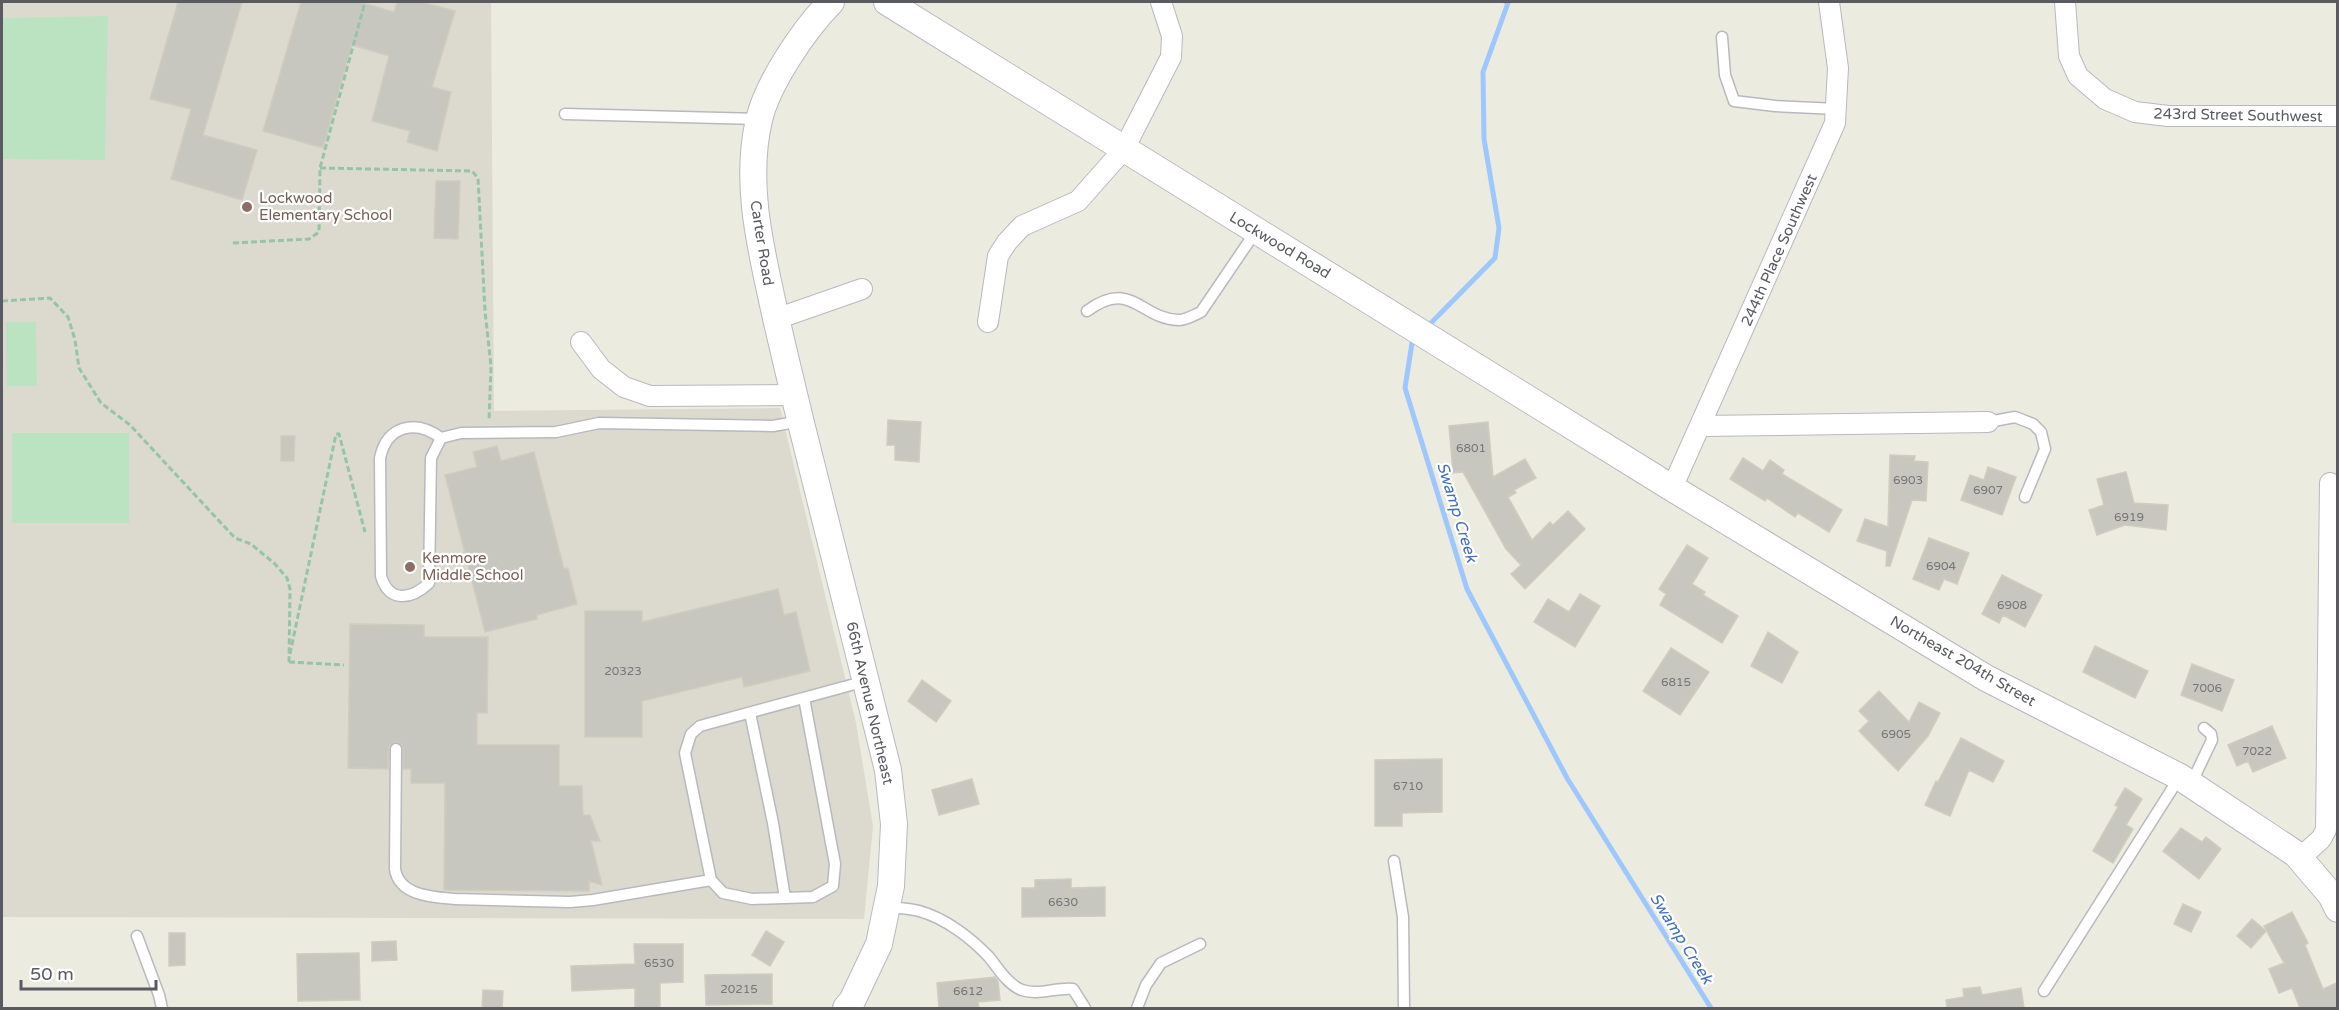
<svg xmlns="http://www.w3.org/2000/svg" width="2339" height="1010" font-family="'Varela Round',sans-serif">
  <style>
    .education { fill: #dcdace }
    .green { fill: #bce3c1 }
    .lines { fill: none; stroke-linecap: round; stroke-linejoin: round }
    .stream { stroke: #9ec7fd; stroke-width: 5 }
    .building { fill: #c8c7bf; stroke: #d0cdbe; stroke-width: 1.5 }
    .service-casing { stroke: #b8b9bf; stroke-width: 13 }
    .minor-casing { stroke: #b8b9bf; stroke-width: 22 }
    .tertiary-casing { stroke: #b8b9bf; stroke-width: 28 }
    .path { stroke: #96c4a9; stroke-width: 3; stroke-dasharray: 6 3; stroke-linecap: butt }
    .service { stroke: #fff; stroke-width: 10 }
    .minor { stroke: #fff; stroke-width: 20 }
    .tertiary { stroke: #fff; stroke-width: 26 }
    .education-dot { fill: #8d6e63; stroke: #fff; stroke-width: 2 }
    .labels { text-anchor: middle; stroke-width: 4.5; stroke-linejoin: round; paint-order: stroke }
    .number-label { font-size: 12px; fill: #757678 }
    .street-label { font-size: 15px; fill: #595b61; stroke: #fff }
    .education-label { font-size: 15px; fill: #785e54; stroke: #fff; text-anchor: start }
    .water-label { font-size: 16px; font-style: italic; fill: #426fbf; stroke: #fff }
  </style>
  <rect width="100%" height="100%" fill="#ecebe0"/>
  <path class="education" d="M 2,2 L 491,2 L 494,411 L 780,408 L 856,723 L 873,826 L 864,919 L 2,917 Z"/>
  <path class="green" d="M 108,16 L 105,160 L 2,159 L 2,18 Z
    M 6,322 L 36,322 L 37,386 L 7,386 Z
    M 12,433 L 129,433 L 129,523 L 12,523 Z"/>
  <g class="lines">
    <path class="stream" d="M 1426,328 L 1495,258 L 1499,228 L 1484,139 L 1483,72 L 1508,3 L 1506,2
      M 1416,339 L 1412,343 L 1405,388 L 1467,589 L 1567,778 L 1711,1008"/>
  </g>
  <path class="building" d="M 178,2 L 242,2 L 203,135 L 257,150 L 242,200 L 171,179 L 191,109 L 150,99 Z
    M 301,2 L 360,2 L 394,12 L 397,2 L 422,2 L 455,11 L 432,87 L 451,92 L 437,151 L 407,142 L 410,131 L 372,121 L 389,56 L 352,45 L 323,148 L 263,131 Z
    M 436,181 L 460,181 L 458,239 L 434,238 Z
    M 888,420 L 921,422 L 919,462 L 895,460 L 895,445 L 887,445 Z
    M 1488,422 L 1493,477 L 1525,459 L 1536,478 L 1514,490 L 1516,493 L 1508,497 L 1532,540 L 1550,522 L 1553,525 L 1568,511 L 1585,529 L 1525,589 L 1511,574 L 1521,565 L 1506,549 L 1463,472 L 1453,473 L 1449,426 Z
    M 281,436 L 295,436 L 294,461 L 281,461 Z
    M 497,446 L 501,461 L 534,452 L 564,569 L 568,568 L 577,604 L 537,615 L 537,619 L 485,632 L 445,475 L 477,467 L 473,452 Z
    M 1890,455 L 1915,456 L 1914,461 L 1928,462 L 1926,501 L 1912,500 L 1890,566 L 1886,566 L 1887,551 L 1857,541 L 1865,519 L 1888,527 Z
    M 1743,458 L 1763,471 L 1770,460 L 1784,470 L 1782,474 L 1842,510 L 1829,532 L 1798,513 L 1795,517 L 1767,498 L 1765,501 L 1730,479 Z
    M 1988,467 L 2016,477 L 2002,515 L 1961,500 L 1970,475 L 1984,480 Z
    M 2126,472 L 2134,503 L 2168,505 L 2166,530 L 2125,525 L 2097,535 L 2089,510 L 2104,505 L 2097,479 Z
    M 1929,538 L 1969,553 L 1957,584 L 1944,579 L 1939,590 L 1913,579 Z
    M 1687,545 L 1708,558 L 1692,584 L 1705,592 L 1703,595 L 1738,616 L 1722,643 L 1660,605 L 1666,594 L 1659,589 Z
    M 2002,575 L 2042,595 L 2025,627 L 2003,615 L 1999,623 L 1982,614 Z
    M 778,589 L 784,615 L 796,612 L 810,671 L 744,687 L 742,677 L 642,701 L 642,737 L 585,737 L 585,611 L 642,611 L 642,622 Z
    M 1580,594 L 1600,606 L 1575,647 L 1534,622 L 1548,599 L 1569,612 Z
    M 350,624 L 424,625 L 424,637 L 488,637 L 487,713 L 477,713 L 477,745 L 559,745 L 559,786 L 582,786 L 583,815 L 590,815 L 600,841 L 591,841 L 602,885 L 589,881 L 589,891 L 444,890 L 445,783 L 411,783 L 411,769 L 403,769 L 403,748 L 402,745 L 397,742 L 389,746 L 388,769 L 348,768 Z
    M 1768,632 L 1798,652 L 1782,683 L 1751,666 Z
    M 2095,646 L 2148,671 L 2135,698 L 2083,672 Z
    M 1671,648 L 1709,672 L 1680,715 L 1643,691 Z
    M 2192,664 L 2234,680 L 2222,711 L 2181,695 Z
    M 922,680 L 951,701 L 936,722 L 908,701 Z
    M 1879,691 L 1909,722 L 1919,702 L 1940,713 L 1928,736 L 1898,771 L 1859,731 L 1869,721 L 1859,711 Z
    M 2272,726 L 2286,758 L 2253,772 L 2248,761 L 2237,766 L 2228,745 Z
    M 1961,738 L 2004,761 L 1993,782 L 1969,770 L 1950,816 L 1925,805 L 1936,781 L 1938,782 Z
    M 1442,759 L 1442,812 L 1402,813 L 1402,826 L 1375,826 L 1375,760 Z
    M 972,779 L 979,804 L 939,815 L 932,790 Z
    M 2125,788 L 2142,799 L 2126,825 L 2133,829 L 2113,863 L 2093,851 L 2118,807 L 2115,805 Z
    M 2181,828 L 2202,842 L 2206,837 L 2221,849 L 2199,879 L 2163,851 Z
    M 1071,879 L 1071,888 L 1105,887 L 1105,916 L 1022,917 L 1022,888 L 1035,888 L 1035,880 Z
    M 2183,904 L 2201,912 L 2191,932 L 2174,924 Z
    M 2292,912 L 2308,943 L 2305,945 L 2323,989 L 2337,983 L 2337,1008 L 2300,1008 L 2292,988 L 2279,993 L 2269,969 L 2284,963 L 2264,926 Z
    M 2252,919 L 2266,931 L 2251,948 L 2237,936 Z
    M 766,931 L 784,942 L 770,966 L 752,955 Z
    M 169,933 L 185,933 L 185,965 L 169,966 Z
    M 396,941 L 397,960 L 372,961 L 372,942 Z
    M 634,944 L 683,944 L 683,982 L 660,983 L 660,1008 L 635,1008 L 635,988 L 572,991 L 571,966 L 635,964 Z
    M 359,953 L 360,1000 L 298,1001 L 297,954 Z
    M 772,974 L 772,1004 L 706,1005 L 705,975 Z
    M 995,977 L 998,981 L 1000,1000 L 978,1002 L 979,1008 L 939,1008 L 937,983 Z
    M 1980,987 L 1982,995 L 2021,988 L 2024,1008 L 1947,1008 L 1946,1000 L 1964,997 L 1963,989 Z
    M 483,990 L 503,991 L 502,1008 L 482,1008 Z"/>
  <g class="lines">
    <defs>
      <path id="service" d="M 1722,37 L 1725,75 L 1734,101 L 1775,106 L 1837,109
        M 565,114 L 759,119
        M 1087,311 C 1131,278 1140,319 1179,320 C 1186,320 1194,315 1201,312 L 1256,231
        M 1988,422 L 2015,417 L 2033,424 L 2041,432 L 2045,449 L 2025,497
        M 441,438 C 416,419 387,425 380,458 L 381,576 C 389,603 411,600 429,583 L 431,458 L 441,438 L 461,433 L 556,432 L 599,423 L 773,426 L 801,421
        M 804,698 L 835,864 L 833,886 L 813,897 L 752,899 L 723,893 L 711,880 L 685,753 L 691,734 L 700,726 L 866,681
        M 750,713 L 773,823 L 785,898
        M 396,749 L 395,869 C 399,896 433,897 455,899 L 570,902 L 593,900 L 711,880
        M 2191,784 L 2212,740 L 2211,734 L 2204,728
        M 1394,861 L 1403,917 L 1404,1008
        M 887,907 C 897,908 909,908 919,911 C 945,918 971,938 989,957 C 998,968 1008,985 1022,990 C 1038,996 1056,987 1073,989 L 1085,1008
        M 137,936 L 159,995 L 162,1008
        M 2044,991 L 2179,778
        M 1137,1008 L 1146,985 L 1161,963 L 1200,944"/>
      <path id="minor" d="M 2065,2 L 2069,56 L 2078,76 L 2105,99 L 2135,112 L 2168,116 L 2338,116
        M 776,319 L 862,289
        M 988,322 L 998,256 L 1007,242 L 1022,226 L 1078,201 L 1124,149 L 1171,57 L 1172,36 L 1161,2
        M 581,342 L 601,369 L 624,387 L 650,396 L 794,395
        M 1702,426 L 1988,422
        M 1672,488 L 1835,123 L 1838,68 L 1829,2
        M 2300,858 L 2321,839 L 2326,830 L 2330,483"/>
      <path id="tertiary" d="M 831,2 C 805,28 767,84 759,120 C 745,180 759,241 772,300 C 781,341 791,382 801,423 C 830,539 859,654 888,770 L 894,824 L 891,886 L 879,944 L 852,1001 L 846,1008
        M 887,2 L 1672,488 L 1986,678 L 2180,777 L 2296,854 L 2331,895 L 2338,909"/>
    </defs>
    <use href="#service" class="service-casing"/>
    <use href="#minor" class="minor-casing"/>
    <use href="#tertiary" class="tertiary-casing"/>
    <path class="path" d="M 320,168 L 472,171 L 478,178 L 485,311 L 491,366 L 489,421
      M 233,243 L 309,239 L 319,232 L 320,168 L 365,2
      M 2,301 L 50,298 L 68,317 L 75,340 L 79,368 L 101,403 L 130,425 L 235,538 L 251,544 L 275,564 L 287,578 L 290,589 L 289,662
      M 290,654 L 336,434 L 339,434 L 365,532
      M 289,662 L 344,665"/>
    <use href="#service" class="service"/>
    <use href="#minor" class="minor"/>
    <use href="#tertiary" class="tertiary"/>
  </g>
  <g class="education-dot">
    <circle cx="247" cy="207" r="6"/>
    <circle cx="410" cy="567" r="6"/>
  </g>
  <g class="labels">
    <g class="number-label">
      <text x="1471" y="452">6801</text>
      <text x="1908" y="484">6903</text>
      <text x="1988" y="494">6907</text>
      <text x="2129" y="521">6919</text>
      <text x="1941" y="570">6904</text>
      <text x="2012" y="609">6908</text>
      <text x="623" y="675">20323</text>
      <text x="1676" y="686">6815</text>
      <text x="2207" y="692">7006</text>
      <text x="1896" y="738">6905</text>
      <text x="2257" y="755">7022</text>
      <text x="1408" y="790">6710</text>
      <text x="1063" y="906">6630</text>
      <text x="659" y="967">6530</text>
      <text x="739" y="993">20215</text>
      <text x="968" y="995">6612</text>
    </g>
    <g class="street-label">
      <text transform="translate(2238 115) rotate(1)" y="5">243rd Street Southwest</text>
      <text transform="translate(762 243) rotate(81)" y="5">Carter Road</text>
      <text transform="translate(1280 245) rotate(31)" y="5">Lockwood Road</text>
      <text transform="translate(1779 250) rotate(-66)" y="5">244th Place Southwest</text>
      <text transform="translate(1963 661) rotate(30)" y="5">Northeast 204th Street</text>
      <text transform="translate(870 703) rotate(77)" y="5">66th Avenue Northeast</text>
    </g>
    <g class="education-label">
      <text x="259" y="203">Lockwood<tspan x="259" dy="17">Elementary School</tspan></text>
      <text x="422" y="563">Kenmore<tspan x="422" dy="17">Middle School</tspan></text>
    </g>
    <g class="water-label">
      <text transform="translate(1458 512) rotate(73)" y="6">Swamp Creek</text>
      <text transform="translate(1682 938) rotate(58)" y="6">Swamp Creek</text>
    </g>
  </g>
  <rect width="2339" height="1010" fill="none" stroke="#595b61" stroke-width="6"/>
  <path d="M21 980v9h135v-9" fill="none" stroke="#595b61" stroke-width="3"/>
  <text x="30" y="980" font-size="18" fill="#595b61" stroke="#ffffff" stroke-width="4.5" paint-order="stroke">50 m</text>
</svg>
